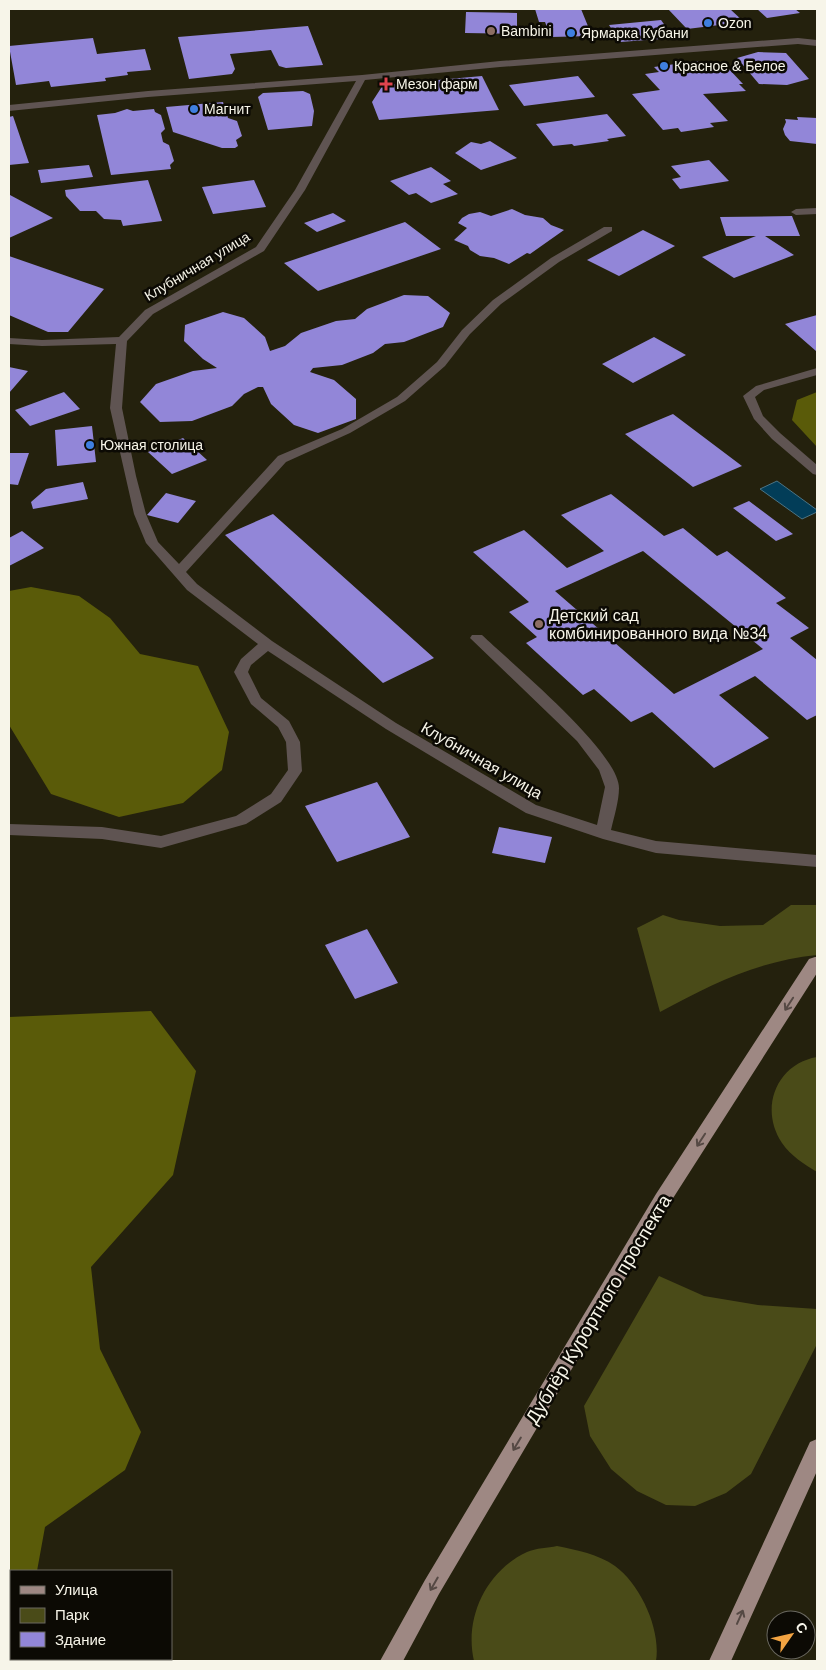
<svg xmlns="http://www.w3.org/2000/svg" width="826" height="1670" font-family="Arial,sans-serif">
  <style>
    .green { fill: #4a4b18 }
    .forest { fill: #5a5b09 }
    .water { fill: #023d58; stroke: #4c7484 }
    .building { fill: #9286d8; fill-rule: evenodd }
    .lines { fill: none; stroke-linecap: round; stroke-linejoin: round }
    .minor { fill: #5f5452; fill-rule: evenodd }
    .major { fill: #9e8883; fill-rule: evenodd }
    .oneway { stroke: #554944 }
    .shop-dot { fill: #3f7fe0; stroke: #0c0a04; stroke-width: 2 }
    .education-dot { fill: #8d6e63; stroke: #0c0a04; stroke-width: 2 }
    .health-dot { fill: #e0444e; stroke: #0c0a04; stroke-width: 2 }
    .labels { text-anchor: middle; stroke-width: 5; stroke-linejoin: round; paint-order: stroke }
    .far-poi-label { font-size: 14px; fill: #f7f5e9; stroke: #0c0a04; text-anchor: start }
    .far-street-label { font-size: 14px; fill: #f7f5e9; stroke: #0c0a04 }
    .poi-label { font-size: 16px; fill: #f7f5e9; stroke: #0c0a04; text-anchor: start }
    .street-label { font-size: 16px; fill: #f7f5e9; stroke: #0c0a04 }
    .near-street-label { font-size: 19px; fill: #f7f5e9; stroke: #0c0a04 }
  </style>
  <rect width="100%" height="100%" fill="#24210d"/>
  <path class="green" d="M 791,905 L 817,905 L 817,955 C 758,961 712,984 660,1012 L 637,928 L 663,915 L 679,920 L 720,926 L 763,925 Z
    M 817,1057 L 817,1172 C 804,1164 791,1156 782,1143 C 759,1109 776,1064 817,1057 Z
    M 659,1276 L 704,1296 L 758,1305 L 817,1309 L 817,1344 L 751,1474 L 726,1493 L 695,1506 L 666,1505 L 637,1491 L 611,1469 L 590,1436 L 584,1406 Z
    M 557,1546 C 577,1550 598,1554 615,1566 C 641,1585 661,1630 656,1661 L 474,1661 C 464,1618 486,1571 527,1552 C 536,1548 548,1548 557,1546 Z"/>
  <path class="forest" d="M 817,392 L 817,447 L 792,420 L 797,400 Z
    M 31,587 L 79,596 L 110,618 L 140,654 L 198,666 L 229,732 L 222,770 L 183,803 L 119,817 L 51,794 L 9,725 L 9,591 Z
    M 151,1011 L 196,1071 L 173,1175 L 91,1267 L 100,1349 L 141,1432 L 125,1470 L 45,1527 L 37,1571 L 11,1571 L 11,1659 L 21,1659 L 20,1661 L 9,1661 L 9,1017 Z"/>
  <path class="water" d="M 777,481 L 817,510 L 817,512 L 802,519 L 760,489 Z"/>
  <path class="building" d="M 535,9 L 581,9 L 592,36 L 551,37 L 545,22 L 539,22 Z
    M 668,9 L 730,9 L 744,22 L 687,29 Z
    M 757,9 L 795,9 L 800,13 L 767,18 Z
    M 466,12 L 517,13 L 517,34 L 465,33 Z
    M 661,20 L 674,38 L 620,42 L 609,25 Z
    M 308,26 L 323,65 L 286,68 L 279,66 L 271,50 L 230,54 L 235,69 L 232,74 L 189,79 L 178,37 Z
    M 93,38 L 97,54 L 145,49 L 151,70 L 127,72 L 128,75 L 105,78 L 106,81 L 51,87 L 49,81 L 16,85 L 9,46 Z
    M 758,52 L 786,53 L 809,79 L 787,85 L 759,84 L 737,58 Z
    M 697,61 L 702,66 L 718,64 L 723,69 L 728,68 L 743,84 L 739,84 L 746,91 L 703,94 L 728,121 L 710,123 L 714,127 L 681,132 L 678,128 L 663,130 L 632,94 L 660,90 L 645,74 L 659,72 L 654,67 Z
    M 482,76 L 499,110 L 379,120 L 372,102 L 383,85 Z
    M 578,76 L 595,97 L 524,106 L 509,85 Z
    M 303,91 L 310,94 L 314,111 L 312,126 L 268,130 L 258,97 L 263,93 Z
    M 223,102 L 228,118 L 237,121 L 242,136 L 236,140 L 238,146 L 235,148 L 222,148 L 173,132 L 166,107 Z
    M 127,109 L 133,111 L 154,109 L 155,112 L 161,115 L 165,129 L 161,133 L 163,142 L 169,145 L 174,161 L 170,165 L 171,169 L 111,175 L 97,115 L 115,113 Z
    M 607,114 L 626,136 L 607,139 L 609,141 L 574,146 L 572,144 L 553,146 L 536,124 Z
    M 13,116 L 29,163 L 9,165 L 9,117 Z
    M 797,117 L 817,118 L 817,144 L 790,141 L 785,135 L 783,129 L 786,122 L 785,119 L 798,120 Z
    M 490,141 L 517,158 L 481,170 L 455,153 L 471,142 L 481,144 Z
    M 709,160 L 729,181 L 680,189 L 672,179 L 681,177 L 671,166 Z
    M 89,165 L 93,177 L 41,183 L 38,170 Z
    M 431,167 L 451,181 L 443,184 L 458,194 L 431,203 L 416,193 L 409,195 L 390,181 Z
    M 148,180 L 162,221 L 123,226 L 121,220 L 104,219 L 96,211 L 80,211 L 66,196 L 65,190 Z
    M 254,180 L 266,207 L 213,214 L 202,187 Z
    M 9,195 L 10,195 L 53,218 L 9,238 Z
    M 512,209 L 525,215 L 543,218 L 551,225 L 564,230 L 530,254 L 527,253 L 509,264 L 494,258 L 480,256 L 470,250 L 468,246 L 454,240 L 467,228 L 458,223 L 462,218 L 469,214 L 480,212 L 491,216 Z
    M 333,213 L 346,221 L 317,232 L 304,223 Z
    M 792,216 L 800,236 L 765,236 L 794,255 L 734,278 L 702,257 L 756,236 L 726,236 L 720,217 Z
    M 405,222 L 441,249 L 318,291 L 284,263 Z
    M 643,230 L 675,246 L 619,276 L 587,260 Z
    M 9,256 L 104,289 L 68,332 L 48,332 L 9,315 Z
    M 404,295 L 428,296 L 450,313 L 443,327 L 404,342 L 385,344 L 373,353 L 342,365 L 313,368 L 310,372 L 334,380 L 356,399 L 356,419 L 318,433 L 294,425 L 271,404 L 263,387 L 258,387 L 244,394 L 232,406 L 192,421 L 160,422 L 140,402 L 156,384 L 193,371 L 217,368 L 203,359 L 184,341 L 185,325 L 223,312 L 244,318 L 265,337 L 270,351 L 285,346 L 301,333 L 336,321 L 355,319 L 367,309 Z
    M 817,315 L 817,350 L 816,351 L 785,324 Z
    M 654,337 L 686,355 L 633,383 L 602,364 Z
    M 9,367 L 28,371 L 9,393 Z
    M 64,392 L 80,409 L 30,426 L 15,410 Z
    M 673,414 L 742,466 L 693,487 L 625,434 Z
    M 92,426 L 96,462 L 57,466 L 55,430 Z
    M 183,438 L 207,460 L 172,474 L 148,452 Z
    M 9,453 L 29,453 L 18,485 L 9,484 Z
    M 83,482 L 88,499 L 33,509 L 31,502 L 46,489 Z
    M 166,493 L 196,501 L 178,523 L 147,515 Z
    M 611,494 L 664,536 L 683,528 L 717,556 L 727,551 L 786,598 L 776,603 L 809,628 L 790,638 L 817,660 L 817,715 L 807,720 L 755,676 L 719,695 L 769,738 L 714,768 L 652,712 L 631,722 L 594,689 L 583,695 L 526,643 L 537,637 L 509,612 L 529,602 L 473,552 L 524,530 L 567,568 L 604,551 L 561,515 ZM 643,551 L 763,649 L 674,694 L 555,591 Z
    M 749,501 L 793,534 L 776,541 L 733,508 Z
    M 273,514 L 434,658 L 383,683 L 225,535 Z
    M 22,531 L 44,548 L 9,566 L 9,538 Z
    M 377,782 L 410,837 L 337,862 L 305,806 Z
    M 499,827 L 552,837 L 545,863 L 492,853 Z
    M 367,929 L 398,983 L 355,999 L 325,945 Z"/>
  <g class="lines">
    <path class="minor" d="M 798,38 L 817,40 L 817,46 L 798,44 L 500,67 L 365,80 L 305,190 L 264,251 L 153,314 L 127,341 L 122,408 L 136,476 L 146,514 L 158,542 L 179,564 L 278,456 L 342,429 L 397,397 L 437,362 L 462,330 L 493,300 L 551,258 L 604,227 L 612,227 L 612,231 L 559,262 L 501,304 L 470,334 L 445,366 L 405,401 L 350,433 L 286,462 L 186,572 L 197,584 L 272,641 L 396,723 L 536,805 L 597,825 L 605,787 L 599,770 L 577,741 L 470,638 L 472,635 L 482,635 C 510,662 619,752 619,788 C 619,801 614,817 611,830 L 656,841 L 817,855 L 817,867 L 656,853 L 603,839 L 526,813 L 386,729 L 268,651 L 251,665 L 248,672 L 261,698 L 289,721 L 300,742 L 302,771 L 281,802 L 246,824 L 161,848 L 102,839 L 9,835 L 9,824 L 102,827 L 161,836 L 236,816 L 271,794 L 288,770 L 286,742 L 278,727 L 251,704 L 234,672 L 241,659 L 258,644 L 187,590 L 146,543 L 134,514 L 110,408 L 116,344 L 42,346 L 9,344 L 9,338 L 42,340 L 119,337 L 145,310 L 256,247 L 295,190 L 356,81 L 148,97 L 9,111 L 9,105 L 148,91 L 362,75 L 500,61 Z
      M 817,208 L 817,214 L 796,215 L 791,212 L 796,209 Z
      M 817,368 L 817,375 L 764,390 L 755,397 L 763,416 L 780,433 L 817,465 L 817,475 L 813,474 L 772,439 L 754,419 L 743,396 L 756,386 Z"/>
    <path class="major" d="M 815,957 L 817,957 L 817,973 L 668,1206 L 439,1594 L 403,1661 L 380,1661 L 425,1580 L 656,1194 L 809,959 Z
      M 817,1439 L 817,1471 L 731,1661 L 709,1661 L 810,1442 Z"/>
  </g>
  <defs><path id="oneway-shaft" d="M-6 0H5M1.5-3L5.5 0L1.5 3" fill="none" stroke-width="1.6" stroke-linecap="round" stroke-linejoin="round" transform="scale(1.25)"/></defs>
  <g class="oneway">
    <use href="#oneway-shaft" transform="translate(789 1004) rotate(123)"/>
    <use href="#oneway-shaft" transform="translate(701 1140) rotate(123)"/>
    <use href="#oneway-shaft" transform="translate(517 1444) rotate(121)"/>
    <use href="#oneway-shaft" transform="translate(434 1584) rotate(120)"/>
    <use href="#oneway-shaft" transform="translate(740 1617) rotate(-66)"/>
  </g>
  <g class="shop-dot">
    <circle cx="708" cy="23" r="5"/>
    <circle cx="571" cy="33" r="5"/>
    <circle cx="664" cy="66" r="5"/>
    <circle cx="194" cy="109" r="5"/>
    <circle cx="90" cy="445" r="5"/>
  </g>
  <g class="education-dot">
    <circle cx="491" cy="31" r="5"/>
    <circle cx="539" cy="624" r="5"/>
  </g>
  <path class="health-dot" d="M383.5 76.5h5v5h5v5h-5v5h-5v-5h-5v-5h5z"/>
  <g class="labels">
    <g class="far-poi-label">
      <text x="718" y="28">Ozon</text>
      <text x="501" y="36">Bambini</text>
      <text x="581" y="38">Ярмарка Кубани</text>
      <text x="674" y="71">Красное &amp; Белое</text>
      <text x="396" y="89">Мезон фарм</text>
      <text x="204" y="114">Магнит</text>
      <text x="100" y="450">Южная столица</text>
    </g>
    <g class="far-street-label">
      <text transform="translate(197 266) rotate(-31)" y="5">Клубничная улица</text>
    </g>
    <g class="poi-label">
      <text x="549" y="621">Детский сад<tspan x="549" dy="18">комбинированного вида №34</tspan></text>
    </g>
    <g class="street-label">
      <text transform="translate(482 760) rotate(30)" y="6">Клубничная улица</text>
    </g>
    <g class="near-street-label">
      <text transform="translate(598 1309) rotate(-59)" y="7">Дублёр Курортного проспекта</text>
    </g>
  </g>
  <rect width="826" height="1670" fill="none" stroke="#f7f5e9" stroke-width="20"/>
  <rect x="10" y="1570" width="162" height="90" fill="#0c0a04" stroke="#6a6860"/>
  <rect x="20" y="1586" width="25" height="8" fill="#9e8883" stroke="#6a6860"/>
  <text x="55" y="1595" font-size="15" fill="#f7f5e9">Улица</text>
  <rect x="20" y="1608" width="25" height="15" fill="#4a4b18" stroke="#6a6860"/>
  <text x="55" y="1620" font-size="15" fill="#f7f5e9">Парк</text>
  <rect x="20" y="1632" width="25" height="15" fill="#9286d8" stroke="#6a6860"/>
  <text x="55" y="1645" font-size="15" fill="#f7f5e9">Здание</text>
  <g transform="translate(791 1635) rotate(56)"><circle r="24" fill="#0c0a04" stroke="#6a6860"/>
  <path d="M0-4L9 19L0 12L-9 19Z" fill="#f3a442"/>
  <text y="-8" font-size="14" font-weight="bold" text-anchor="middle" fill="#f7f5e9">С</text>
  </g>
</svg>
